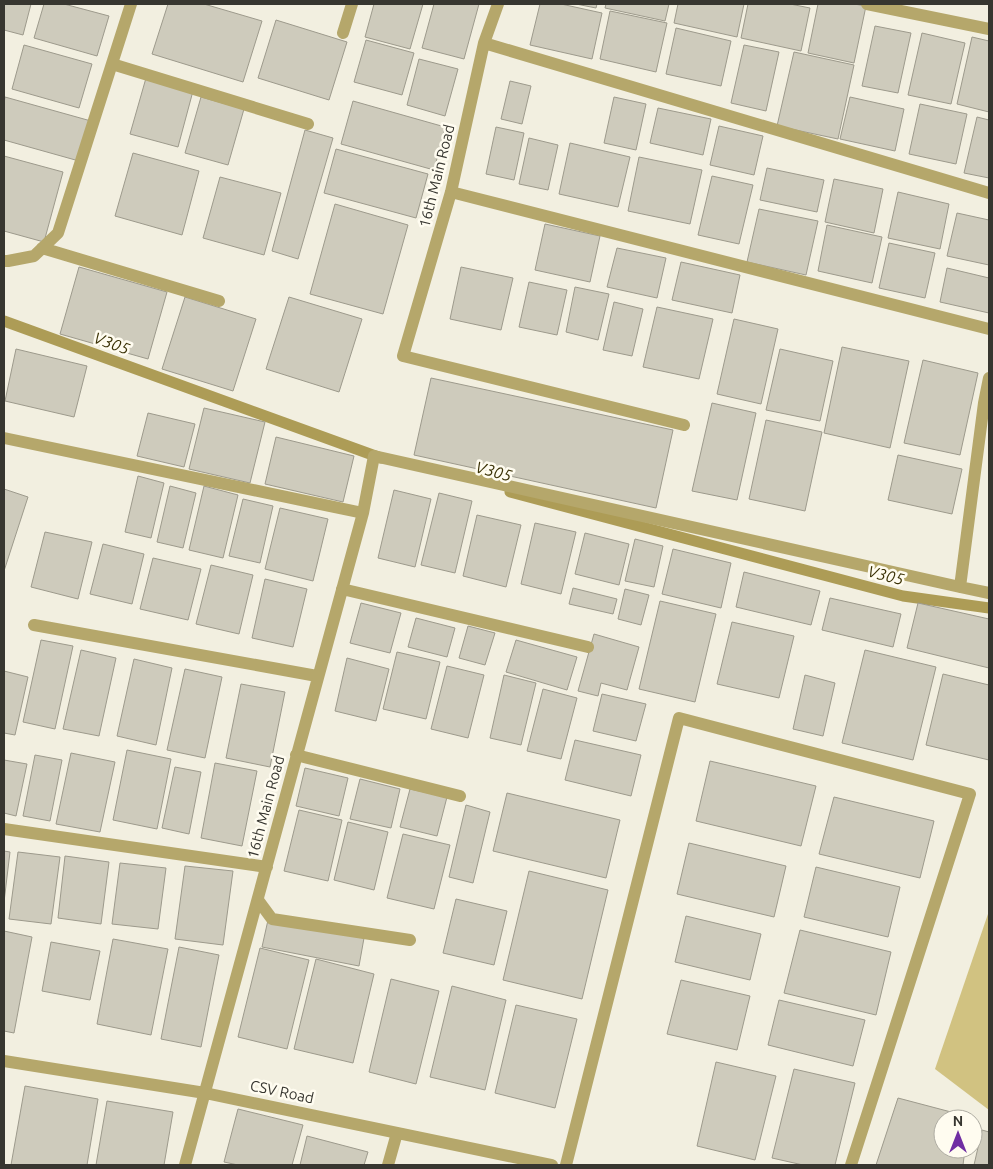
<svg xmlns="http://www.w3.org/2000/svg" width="993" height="1169" font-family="Ubuntu,sans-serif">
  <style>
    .green { fill: #d1c281 }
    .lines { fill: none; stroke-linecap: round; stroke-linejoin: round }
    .stream { stroke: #ad9c56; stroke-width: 11 }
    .building { fill: #cecbbc; stroke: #9d9a8c }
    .minor { stroke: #b5a76b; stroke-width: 12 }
    .labels { text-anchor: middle; stroke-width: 5; stroke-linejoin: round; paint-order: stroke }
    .street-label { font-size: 15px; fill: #373630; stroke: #fffcf0 }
    .water-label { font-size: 16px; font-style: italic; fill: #3a3105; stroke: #fffcf0 }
  </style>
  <rect width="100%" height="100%" fill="#f2efe0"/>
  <path class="green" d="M 989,911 L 989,1110 L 935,1069 Z"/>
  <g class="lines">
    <path class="stream" d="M 4,321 L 381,458
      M 510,492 L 903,596 L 989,608"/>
  </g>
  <path class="building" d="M 4,4 L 31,4 L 23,35 L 4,30 Z
    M 44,4 L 64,4 L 109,16 L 97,56 L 34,38 Z
    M 168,4 L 204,4 L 262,21 L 243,82 L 152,54 Z
    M 374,4 L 423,4 L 410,49 L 365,37 Z
    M 434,4 L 479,4 L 464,59 L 422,48 Z
    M 540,4 L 561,4 L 602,13 L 592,59 L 530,45 Z
    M 576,4 L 597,4 L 596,8 Z
    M 606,4 L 669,4 L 665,21 L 605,8 Z
    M 678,4 L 744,4 L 737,37 L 674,23 Z
    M 748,4 L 790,4 L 810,8 L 801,51 L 741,38 Z
    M 818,4 L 854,4 L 866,6 L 854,63 L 808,53 Z
    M 610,11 L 667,23 L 656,72 L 600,59 Z
    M 276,20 L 347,42 L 329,100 L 258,78 Z
    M 875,26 L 911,33 L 898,93 L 862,86 Z
    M 676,28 L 731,41 L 721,86 L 666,74 Z
    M 922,33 L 965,43 L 951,104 L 908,95 Z
    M 972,37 L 989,41 L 989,112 L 957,104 Z
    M 366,40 L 414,53 L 402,95 L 354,82 Z
    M 24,45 L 92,64 L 79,108 L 12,89 Z
    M 744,45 L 779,52 L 766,111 L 731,103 Z
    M 794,52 L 854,65 L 838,139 L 777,126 Z
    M 419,59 L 458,69 L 445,116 L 407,105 Z
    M 146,78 L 193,91 L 178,147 L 130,134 Z
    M 510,81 L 531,86 L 522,124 L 501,119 Z
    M 5,97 L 91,121 L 79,161 L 4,140 L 4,103 Z
    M 201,97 L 244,109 L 228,165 L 185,153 Z
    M 614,97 L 646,104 L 636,150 L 604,143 Z
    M 850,97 L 904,109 L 895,151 L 840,139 Z
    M 353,101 L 445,127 L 434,170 L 341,144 Z
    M 920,104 L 967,114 L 956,164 L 909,154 Z
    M 658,108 L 711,119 L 703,155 L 650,143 Z
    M 977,117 L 989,120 L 989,178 L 964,173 Z
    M 719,126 L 763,136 L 754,175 L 710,165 Z
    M 496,127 L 524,133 L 514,180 L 486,174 Z
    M 305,130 L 333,138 L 298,259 L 272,251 Z
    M 529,138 L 558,145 L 548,190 L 519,184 Z
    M 570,143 L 630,157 L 618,207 L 559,194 Z
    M 336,149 L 428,174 L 416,218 L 324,193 Z
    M 133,153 L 199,171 L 182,235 L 115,216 Z
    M 4,156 L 63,172 L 44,242 L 4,231 Z
    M 639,157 L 702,170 L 690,224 L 628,211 Z
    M 767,168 L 824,180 L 817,212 L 760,200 Z
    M 712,176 L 753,185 L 739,244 L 698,235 Z
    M 220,177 L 281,193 L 264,255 L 203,238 Z
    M 834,179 L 883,189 L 874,233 L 825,222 Z
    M 898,192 L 949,204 L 940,249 L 888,238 Z
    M 335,204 L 408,225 L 383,314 L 310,294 Z
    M 759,209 L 818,221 L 806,275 L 747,262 Z
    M 957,213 L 989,220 L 989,265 L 947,256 Z
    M 545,224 L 600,236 L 590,282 L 535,270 Z
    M 827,225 L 882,237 L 872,283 L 818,271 Z
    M 889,243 L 935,253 L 925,298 L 879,288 Z
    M 617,248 L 666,258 L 657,298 L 607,287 Z
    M 681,262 L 740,275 L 732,313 L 672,300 Z
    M 79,267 L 167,292 L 148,359 L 60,334 Z
    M 461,267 L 513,278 L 501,330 L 450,319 Z
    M 947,268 L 989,278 L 989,313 L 940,302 Z
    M 529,282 L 567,290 L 557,335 L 519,327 Z
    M 575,287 L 609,294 L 598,340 L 566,332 Z
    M 185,297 L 256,319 L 233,391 L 162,369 Z
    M 289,297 L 362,319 L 339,392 L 266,369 Z
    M 614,302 L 643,309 L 632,356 L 603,350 Z
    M 657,307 L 713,319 L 699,379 L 643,367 Z
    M 734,319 L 778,329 L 761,404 L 717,394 Z
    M 842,347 L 909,361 L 890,448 L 824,433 Z
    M 16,349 L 87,366 L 74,417 L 5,401 Z
    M 780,349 L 833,361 L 820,421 L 766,410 Z
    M 923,360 L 978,373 L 960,455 L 904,443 Z
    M 431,378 L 673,430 L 656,508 L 414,455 Z
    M 712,403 L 756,413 L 737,500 L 692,491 Z
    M 204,408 L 265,422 L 250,483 L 189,469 Z
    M 148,413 L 195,424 L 184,467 L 137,456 Z
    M 766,420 L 822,432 L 805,511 L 749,499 Z
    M 276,437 L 354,456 L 343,502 L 265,484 Z
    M 898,455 L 962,469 L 952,514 L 888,500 Z
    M 138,476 L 164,483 L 151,538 L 125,532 Z
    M 170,486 L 196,493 L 183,548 L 157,542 Z
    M 204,486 L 238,495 L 223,558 L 189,550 Z
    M 4,489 L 28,497 L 4,571 Z
    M 394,490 L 431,499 L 415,567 L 378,558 Z
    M 439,493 L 472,501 L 455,573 L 421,565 Z
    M 243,499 L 273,506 L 260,563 L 229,556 Z
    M 280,508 L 328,519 L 313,581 L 265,569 Z
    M 477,515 L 521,525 L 506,587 L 463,576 Z
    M 535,523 L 576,532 L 561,594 L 521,584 Z
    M 45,532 L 92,542 L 78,599 L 31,587 Z
    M 585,533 L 629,544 L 619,585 L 575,574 Z
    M 635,539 L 663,546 L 654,587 L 625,581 Z
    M 103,544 L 144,554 L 132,604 L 90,594 Z
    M 673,549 L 731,563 L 721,608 L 662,594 Z
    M 153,558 L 201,569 L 188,620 L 140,609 Z
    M 211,565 L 253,575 L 239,634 L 196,624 Z
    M 744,572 L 820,591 L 811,625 L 736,607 Z
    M 265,579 L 307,589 L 293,647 L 252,638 Z
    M 573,588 L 617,599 L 613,614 L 569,604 Z
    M 625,589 L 649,595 L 641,625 L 618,619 Z
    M 830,598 L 901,614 L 893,647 L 822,630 Z
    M 660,601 L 716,614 L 695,702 L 639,689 Z
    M 361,603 L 401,613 L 390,653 L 350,643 Z
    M 918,603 L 989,619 L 989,668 L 907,648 Z
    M 416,618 L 455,628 L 447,657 L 408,647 Z
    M 732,622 L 794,636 L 779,698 L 717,684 Z
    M 468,626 L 495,633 L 485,665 L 459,658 Z
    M 594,634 L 639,647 L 627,690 L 601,683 L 598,696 L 578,691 Z
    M 41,640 L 73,646 L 55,729 L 23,722 Z
    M 516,640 L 577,657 L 567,690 L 506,672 Z
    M 81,650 L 116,658 L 99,736 L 63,729 Z
    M 865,650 L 936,667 L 913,760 L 842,743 Z
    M 397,652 L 440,662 L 426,719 L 383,709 Z
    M 347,658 L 389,669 L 376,721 L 335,711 Z
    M 134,659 L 172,668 L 156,745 L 117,736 Z
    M 447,666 L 484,675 L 468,738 L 431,729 Z
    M 185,669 L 222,677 L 205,758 L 167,750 Z
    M 4,671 L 28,677 L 15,735 L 4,733 Z
    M 943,674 L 989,685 L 989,760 L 926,745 Z
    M 504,675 L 536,683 L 521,745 L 490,738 Z
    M 805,675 L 835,683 L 823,736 L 793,729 Z
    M 241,684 L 285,692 L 270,767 L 226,758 Z
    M 543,689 L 577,698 L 561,759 L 527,751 Z
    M 602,694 L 646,704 L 636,741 L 593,731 Z
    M 575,740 L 641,755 L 631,796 L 565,780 Z
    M 127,750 L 171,759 L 157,829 L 113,820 Z
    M 71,753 L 115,762 L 100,832 L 56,824 Z
    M 35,755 L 62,760 L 50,821 L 23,816 Z
    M 4,760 L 27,764 L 16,816 L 4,813 Z
    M 710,761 L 816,786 L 801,846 L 696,821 Z
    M 215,763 L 257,771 L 242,846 L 201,838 Z
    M 175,767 L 201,772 L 189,834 L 162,828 Z
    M 305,768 L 348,778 L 339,816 L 296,806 Z
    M 360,779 L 400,789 L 391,828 L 350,819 Z
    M 410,789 L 447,797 L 437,836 L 400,827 Z
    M 507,793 L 620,820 L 606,878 L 493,851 Z
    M 834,797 L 934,821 L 920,878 L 819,854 Z
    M 466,805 L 490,812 L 473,883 L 449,877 Z
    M 299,810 L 342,820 L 328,881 L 284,871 Z
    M 348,822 L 388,832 L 374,890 L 334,880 Z
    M 403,834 L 450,845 L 434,909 L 387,898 Z
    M 689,843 L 786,866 L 774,917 L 677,894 Z
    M 4,851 L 10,852 L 4,902 Z
    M 18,852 L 60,857 L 51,924 L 9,919 Z
    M 65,856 L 109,862 L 101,924 L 58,918 Z
    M 120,863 L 166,868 L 158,929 L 112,924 Z
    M 185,866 L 233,871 L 223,945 L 175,939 Z
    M 816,867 L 900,887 L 888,937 L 804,917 Z
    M 529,871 L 608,890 L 582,999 L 503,980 Z
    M 456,899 L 507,911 L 494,965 L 443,953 Z
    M 686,916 L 761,934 L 750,980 L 675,962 Z
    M 268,920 L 364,938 L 359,966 L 262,947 Z
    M 800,930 L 891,952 L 876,1015 L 784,993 Z
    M 4,931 L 32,937 L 14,1033 L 4,1031 Z
    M 113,939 L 168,949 L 151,1035 L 97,1024 Z
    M 51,942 L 100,951 L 90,1000 L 42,991 Z
    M 179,947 L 219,955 L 201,1047 L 161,1039 Z
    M 260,948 L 309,960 L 287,1049 L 238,1037 Z
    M 316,959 L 374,974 L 353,1063 L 294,1049 Z
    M 391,979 L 439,991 L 416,1084 L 369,1072 Z
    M 681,980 L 750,996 L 737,1050 L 667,1034 Z
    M 452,986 L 506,1000 L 485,1090 L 430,1077 Z
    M 779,1000 L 865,1020 L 853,1066 L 768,1045 Z
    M 516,1005 L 577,1019 L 555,1108 L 495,1093 Z
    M 716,1062 L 776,1076 L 755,1160 L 697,1146 Z
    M 794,1069 L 855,1083 L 835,1165 L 803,1165 L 772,1158 Z
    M 25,1086 L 98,1099 L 87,1165 L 11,1165 Z
    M 898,1098 L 970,1117 L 969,1119 L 943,1119 L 943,1149 L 965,1149 L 963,1165 L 876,1165 Z
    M 107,1101 L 173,1112 L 164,1165 L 96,1165 Z
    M 238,1109 L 303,1125 L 292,1165 L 238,1165 L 224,1162 Z
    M 982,1130 L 989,1132 L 989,1165 L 974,1165 Z
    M 307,1136 L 368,1152 L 364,1165 L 300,1165 Z"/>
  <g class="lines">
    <path class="minor" d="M 498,4 L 484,43 L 451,192 L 403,356 L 684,425
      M 867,4 L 989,29
      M 343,33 L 352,4
      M 484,43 L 989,193
      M 112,64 L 308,124
      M 451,192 L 989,329
      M 42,248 L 219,301
      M 4,261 L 8,261 L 34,256 L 58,233 L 131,4
      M 4,438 L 363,513
      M 960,587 L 984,403 L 989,378
      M 342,589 L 588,647
      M 34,625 L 317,676
      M 296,755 L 460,796
      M 4,829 L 267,867
      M 258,900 L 272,919 L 410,940
      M 4,1061 L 205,1093 L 552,1165
      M 185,1165 L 363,513 L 374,456 L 960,587 L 989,593
      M 388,1165 L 397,1133
      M 566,1165 L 679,718 L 970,794 L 851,1165"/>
  </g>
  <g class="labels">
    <g class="street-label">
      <text transform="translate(437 176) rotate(-76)" y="5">16th Main Road</text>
      <text transform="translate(266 807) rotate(-75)" y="5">16th Main Road</text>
      <text transform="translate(282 1092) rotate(12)" y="5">CSV Road</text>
    </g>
    <g class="water-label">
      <text transform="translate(112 343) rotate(20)" y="6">V305</text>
      <text transform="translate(494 471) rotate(15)" y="6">V305</text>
      <text transform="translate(886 575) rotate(14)" y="6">V305</text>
    </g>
  </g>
  <rect width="993" height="1169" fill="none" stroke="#373630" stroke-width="10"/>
  <g transform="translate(958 1134)"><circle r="24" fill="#fffcf0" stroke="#afada3"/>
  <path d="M0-4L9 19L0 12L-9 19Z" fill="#702ea3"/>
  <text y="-8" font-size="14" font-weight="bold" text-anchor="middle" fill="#373630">N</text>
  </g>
</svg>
